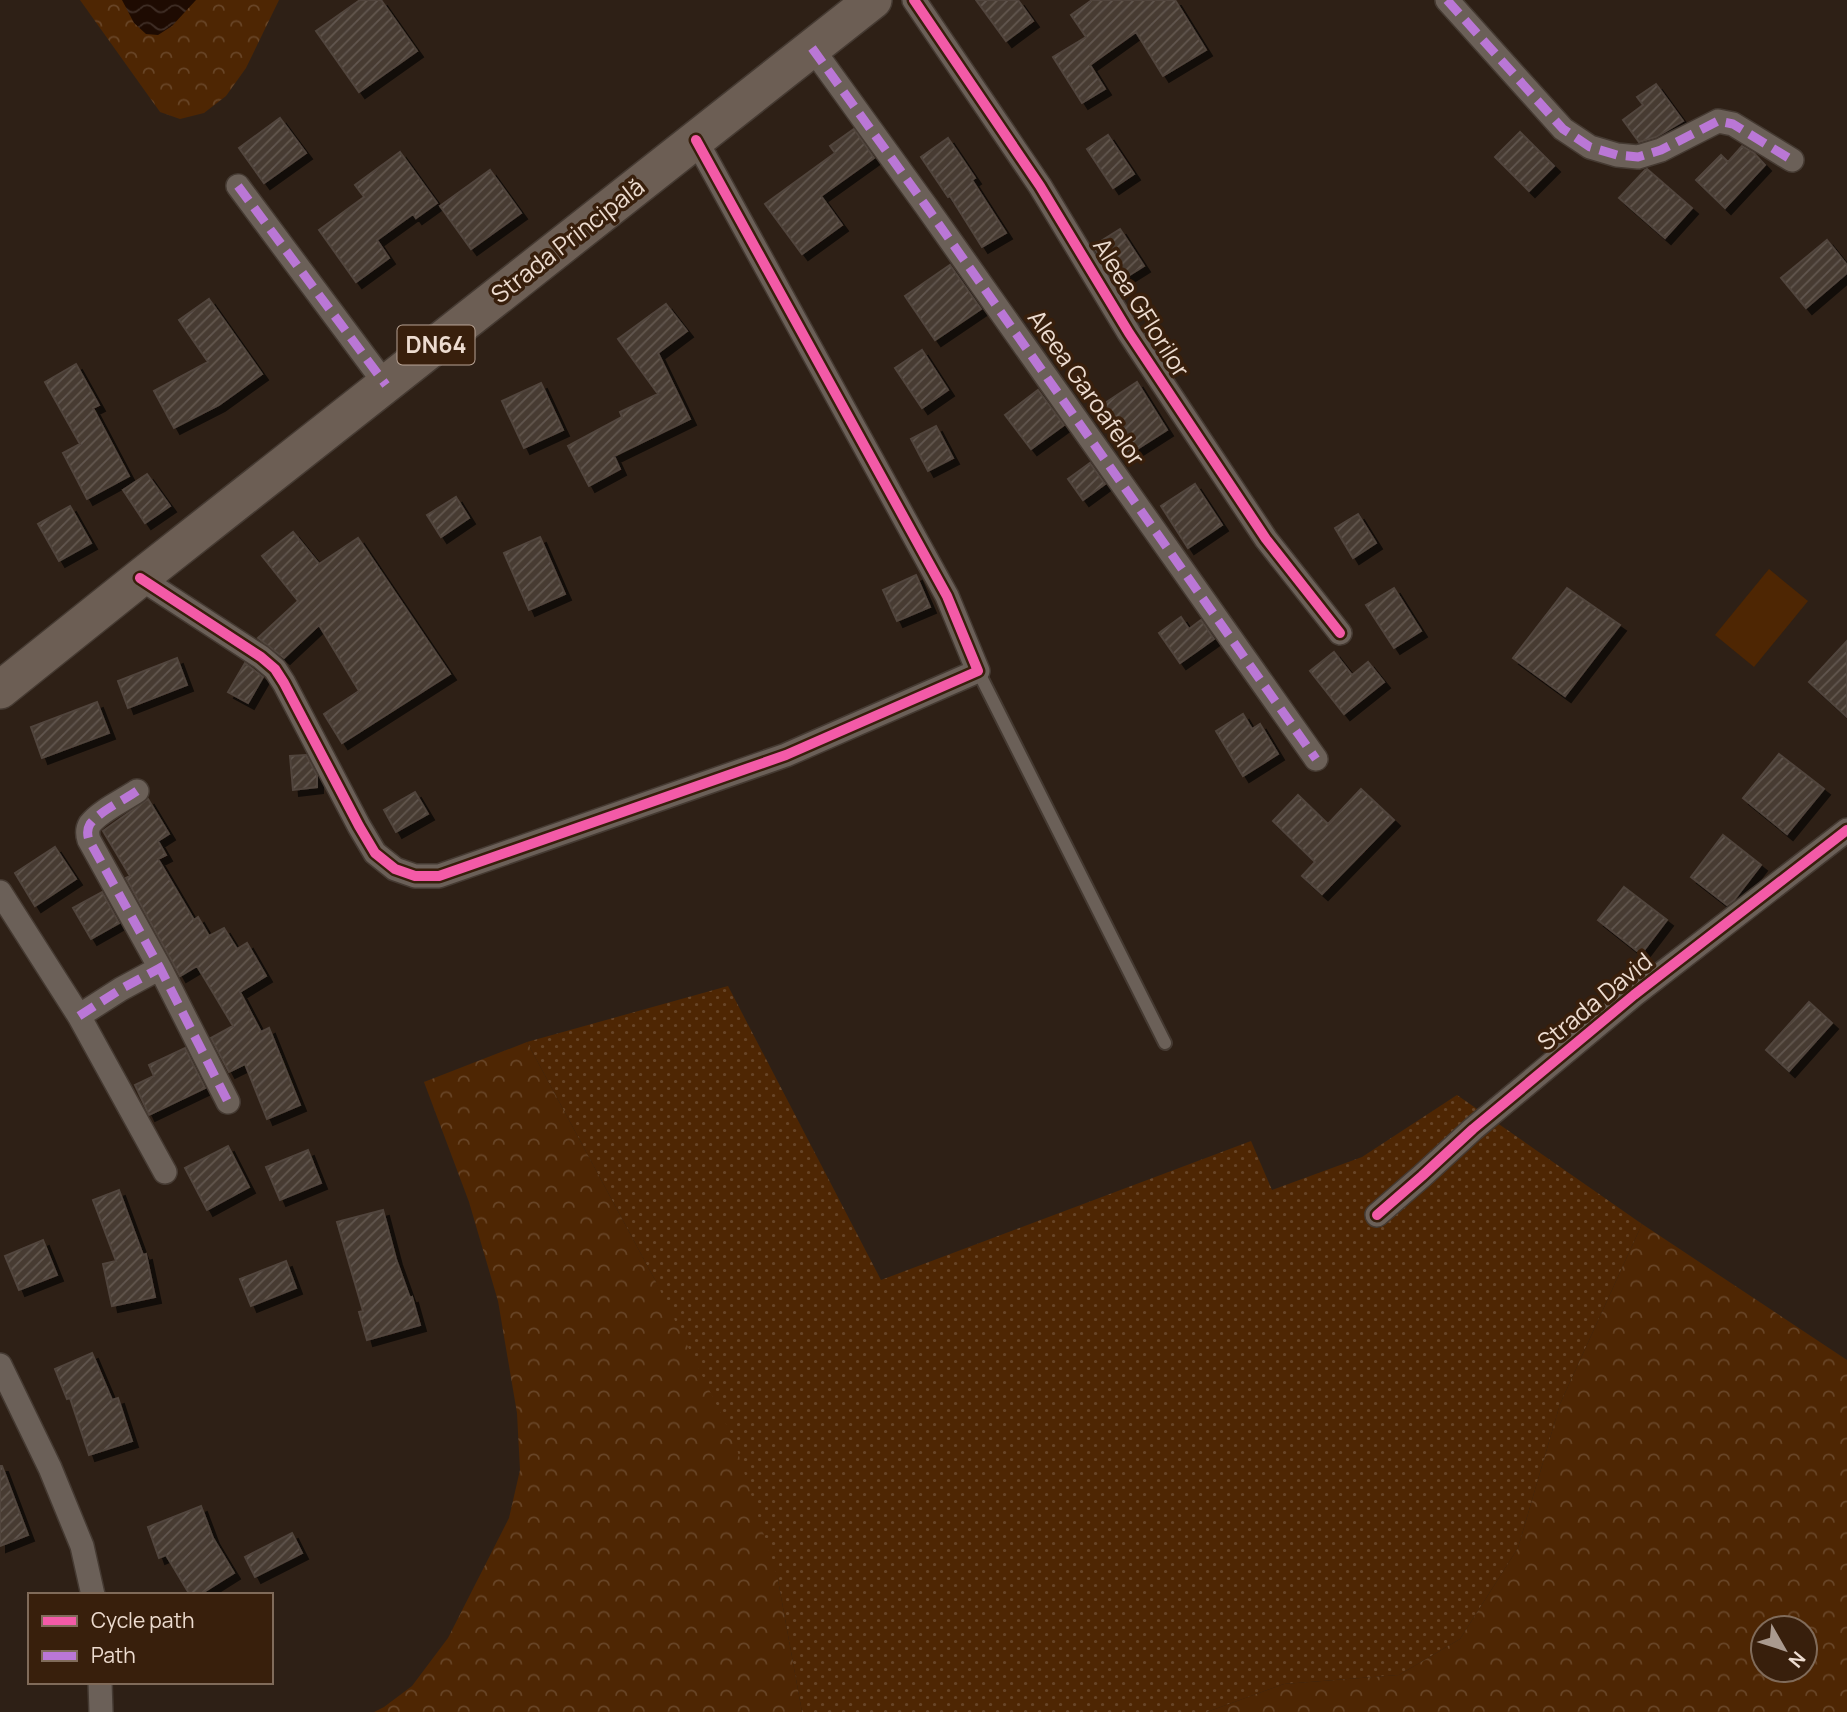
<svg xmlns="http://www.w3.org/2000/svg" width="1847" height="1712" font-family="Manrope,sans-serif">
  <style>
    .green { fill: url(#green-dots) }
    .forest { fill: url(#forest-crowns); fill-rule: evenodd }
    .pitch { fill: #4e2603 }
    .water { fill: url(#water-waves) }
    .building { fill: url(#building-hatch); stroke: #51453d; stroke-width: 2; filter: url(#shadow) }
    .lines { fill: none; stroke-linecap: round; stroke-linejoin: round }
    .lane-casing { stroke: #453a32; stroke-width: 16 }
    .street-casing { stroke: #453a32; stroke-width: 26 }
    .primary-casing { stroke: #453a32; stroke-width: 40 }
    .lane { stroke: #6b6058; stroke-width: 12 }
    .street { stroke: #6b6058; stroke-width: 23 }
    .primary { stroke: #6c5e54; stroke-width: 37 }
    .quiet { stroke: #ba77d6; stroke-width: 9; stroke-dasharray: 18 9; stroke-linecap: butt }
    .cycleway-casing { stroke: #381f0c; stroke-width: 15 }
    .cycleway { stroke: #f35aa7; stroke-width: 10 }
    .labels { text-anchor: middle; stroke-width: 7; stroke-linejoin: round; paint-order: stroke }
    .shield { fill: #381f0c; stroke: #b7a395; stroke-width: 2 }
    .shield-label { font-size: 23px; font-weight: bold; fill: #eddcd0 }
    .street-label { font-size: 24px; fill: #eddcd0; stroke: #381f0c }
  </style>
  <defs>
    <pattern id="green-dots" width="8" height="8" patternUnits="userSpaceOnUse" patternTransform="scale(1.75)"><rect width="8" height="8" fill="#4e2603"/><path d="M2 2h.1M6 6h.1" fill="none" stroke="#684527" stroke-width="1.8" stroke-linecap="round"/></pattern>
    <pattern id="forest-crowns" width="20" height="18" patternUnits="userSpaceOnUse" patternTransform="scale(1.75)"><rect width="20" height="18" fill="#4e2603"/><path d="M2 6a3 3 0 1 1 6 0M12 15a3 3 0 1 1 6 0" fill="none" stroke="#684527"/></pattern>
    <pattern id="water-waves" width="16" height="10" patternUnits="userSpaceOnUse" patternTransform="scale(1.75)"><rect width="16" height="10" fill="#1e0b02"/><path d="M0 5q4-4 8 0t8 0" fill="none" stroke="#3f2e26"/></pattern>
    <pattern id="building-hatch" width="6" height="6" patternUnits="userSpaceOnUse" patternTransform="scale(1.75)"><rect width="6" height="6" fill="#473b32"/><path d="M-1 1l2-2M0 6l6-6M5 7l2-2" fill="none" stroke="#62574f"/></pattern>
    <filter id="shadow"><feDropShadow dx="6" dy="6" stdDeviation="0" flood-color="#0009"/></filter>
  </defs>
  <rect width="100%" height="100%" fill="#2e2016"/>
  <path class="green" d="M 728,986 L 881,1280 L 1251,1141 L 1272,1190 L 1362,1157 L 1457,1095 L 1642,1224 L 1560,1404 L 1518,1548 L 1460,1639 L 1399,1675 L 1284,1684 L 1207,1712 L 802,1712 L 778,1580 L 655,1280 L 527,1042 Z"/>
  <path class="forest" d="M 80,0 L 279,0 L 246,68 L 226,96 L 204,113 L 180,119 L 160,112 Z
    M 527,1042 L 655,1280 L 734,1440 L 778,1580 L 802,1712 L 374,1712 L 384,1707 L 412,1686 L 448,1638 L 509,1518 L 520,1470 L 517,1413 L 498,1301 L 469,1202 L 424,1082 Z
    M 1642,1224 L 1847,1360 L 1847,1712 L 1207,1712 L 1284,1684 L 1399,1675 L 1460,1639 L 1518,1548 L 1560,1404 ZM 1805,1628 L 1805,1670 L 1763,1670 L 1763,1628 Z"/>
  <path class="pitch" d="M 1769,569 L 1808,601 L 1754,667 L 1715,635 Z"/>
  <path class="water" d="M 122,0 L 196,0 L 172,26 L 158,35 L 146,34 L 134,23 Z"/>
  <path class="building" d="M 360,0 L 381,0 L 417,51 L 359,92 L 316,31 Z
    M 976,0 L 1018,0 L 1033,21 L 1006,41 Z
    M 1092,0 L 1175,0 L 1206,50 L 1163,76 L 1136,32 L 1090,65 L 1105,89 L 1082,103 L 1053,57 L 1086,37 L 1071,15 Z
    M 1656,84 L 1683,121 L 1656,137 L 1639,142 L 1623,120 L 1643,105 L 1637,97 Z
    M 280,118 L 306,153 L 264,183 L 239,148 Z
    M 854,129 L 874,158 L 821,196 L 842,225 L 802,254 L 765,204 L 835,153 L 830,146 Z
    M 1520,132 L 1554,166 L 1529,191 L 1495,157 Z
    M 1108,135 L 1134,174 L 1113,188 L 1087,149 Z
    M 948,138 L 975,178 L 972,180 L 1006,233 L 982,247 L 950,196 L 948,197 L 921,157 Z
    M 1742,146 L 1754,153 L 1765,165 L 1725,208 L 1696,180 L 1721,155 L 1728,162 Z
    M 400,152 L 437,203 L 416,218 L 413,214 L 377,240 L 389,258 L 356,282 L 319,230 L 364,197 L 355,185 Z
    M 1647,169 L 1692,208 L 1665,238 L 1619,198 L 1645,170 Z
    M 490,170 L 521,213 L 471,249 L 440,206 Z
    M 1120,229 L 1144,266 L 1117,283 L 1093,246 Z
    M 1827,240 L 1847,265 L 1847,273 L 1806,308 L 1781,278 Z
    M 950,265 L 981,309 L 935,340 L 905,296 Z
    M 209,299 L 262,374 L 219,405 L 174,428 L 154,391 L 208,362 L 179,320 Z
    M 666,304 L 687,331 L 658,353 L 690,419 L 614,456 L 620,469 L 589,486 L 568,446 L 622,417 L 620,412 L 658,394 L 618,339 Z
    M 922,350 L 948,390 L 922,408 L 895,368 Z
    M 76,364 L 99,405 L 93,408 L 129,476 L 87,499 L 63,453 L 80,444 L 45,382 Z
    M 1137,382 L 1167,430 L 1126,456 L 1096,409 Z
    M 541,383 L 563,430 L 524,448 L 502,401 Z
    M 1038,390 L 1064,425 L 1031,449 L 1005,415 Z
    M 936,426 L 953,458 L 928,471 L 911,439 Z
    M 1090,463 L 1105,484 L 1083,500 L 1068,479 Z
    M 147,474 L 170,506 L 145,523 L 123,490 Z
    M 1195,484 L 1222,525 L 1188,548 L 1161,506 Z
    M 456,497 L 469,518 L 441,537 L 427,515 Z
    M 70,506 L 91,543 L 59,561 L 38,524 Z
    M 1358,514 L 1376,543 L 1353,558 L 1335,528 Z
    M 293,532 L 319,564 L 358,538 L 450,674 L 342,743 L 324,714 L 359,691 L 319,625 L 284,658 L 258,638 L 298,601 L 262,556 Z
    M 540,537 L 565,594 L 529,610 L 504,553 Z
    M 916,575 L 930,607 L 897,621 L 883,590 Z
    M 1394,588 L 1421,631 L 1394,648 L 1366,605 Z
    M 1567,588 L 1620,625 L 1565,696 L 1513,658 Z
    M 1181,617 L 1189,629 L 1201,620 L 1214,639 L 1180,663 L 1159,633 Z
    M 1847,641 L 1847,717 L 1809,682 Z
    M 1334,652 L 1352,675 L 1368,662 L 1384,682 L 1344,714 L 1310,671 Z
    M 177,658 L 187,685 L 128,708 L 118,681 Z
    M 245,663 L 263,677 L 248,703 L 228,692 Z
    M 97,702 L 109,733 L 42,758 L 31,727 Z
    M 1243,714 L 1252,729 L 1260,724 L 1278,754 L 1243,776 L 1216,731 Z
    M 1779,754 L 1824,789 L 1787,834 L 1743,798 Z
    M 306,755 L 317,775 L 317,787 L 293,790 L 290,756 Z
    M 1361,789 L 1394,820 L 1322,894 L 1302,876 L 1315,862 L 1273,821 L 1298,795 L 1328,824 Z
    M 415,792 L 428,814 L 396,832 L 384,810 Z
    M 148,799 L 169,834 L 158,841 L 166,855 L 158,859 L 194,920 L 198,917 L 209,936 L 224,928 L 237,949 L 247,943 L 266,976 L 240,992 L 261,1032 L 269,1028 L 300,1105 L 267,1119 L 245,1064 L 229,1072 L 211,1038 L 233,1026 L 197,966 L 180,976 L 126,878 L 130,876 L 103,831 Z
    M 1723,835 L 1761,865 L 1734,900 L 1727,905 L 1691,877 Z
    M 55,847 L 76,879 L 35,906 L 15,873 Z
    M 1624,887 L 1667,920 L 1641,954 L 1598,920 Z
    M 102,892 L 119,923 L 91,939 L 73,908 Z
    M 1809,1002 L 1832,1023 L 1789,1071 L 1766,1050 Z
    M 185,1048 L 205,1088 L 149,1115 L 135,1085 L 154,1076 L 149,1065 Z
    M 228,1146 L 249,1187 L 207,1210 L 185,1168 Z
    M 308,1150 L 321,1183 L 280,1200 L 266,1167 Z
    M 119,1190 L 143,1255 L 146,1254 L 155,1297 L 112,1306 L 103,1264 L 116,1261 L 93,1200 Z
    M 383,1210 L 396,1259 L 410,1298 L 412,1297 L 420,1325 L 367,1340 L 359,1312 L 363,1311 L 337,1222 Z
    M 43,1240 L 57,1275 L 19,1290 L 5,1256 Z
    M 286,1261 L 296,1288 L 251,1306 L 240,1279 Z
    M 92,1353 L 112,1400 L 118,1398 L 132,1441 L 89,1455 L 70,1398 L 67,1399 L 55,1369 Z
    M 0,1466 L 2,1466 L 28,1535 L 0,1546 Z
    M 201,1506 L 213,1538 L 234,1573 L 199,1595 L 190,1595 L 166,1555 L 159,1558 L 148,1527 Z
    M 292,1533 L 302,1553 L 255,1577 L 245,1557 Z"/>
  <g class="lines">
    <defs>
      <path id="lane" d="M 978,671 L 1165,1043"/>
      <path id="street" d="M 914,0 L 1040,186 L 1129,333 L 1266,539 L 1340,633
        M 1447,0 L 1563,129 L 1590,147 L 1617,155 L 1638,157 L 1661,150 L 1718,121 L 1733,124 L 1792,160
        M 812,48 L 926,206 L 1316,759
        M 238,186 L 386,385
        M 140,578 L 261,657 L 275,669 L 284,683 L 359,826 L 375,853 L 395,869 L 415,876 L 439,876 L 786,755 L 978,671 L 947,596 L 696,140
        M 137,791 C 124,800 100,811 90,824 C 87,829 87,834 89,840 L 160,968 L 228,1102
        M 0,892 L 79,1016 L 165,1172
        M 79,1016 L 121,989 L 160,968
        M 1377,1215 L 1422,1176 L 1473,1129 L 1634,995 L 1847,830
        M 0,1365 L 50,1468 L 82,1546 L 93,1595
        M 100,1682 L 101,1712"/>
      <path id="primary" d="M 0,690 L 140,578 L 873,0"/>
    </defs>
    <use href="#lane" class="lane-casing"/>
    <use href="#street" class="street-casing"/>
    <use href="#primary" class="primary-casing"/>
    <use href="#lane" class="lane"/>
    <use href="#street" class="street"/>
    <use href="#primary" class="primary"/>
    <path class="quiet" d="M 1447,0 L 1563,129 L 1590,147 L 1617,155 L 1638,157 L 1661,150 L 1718,121 L 1733,124 L 1792,160
      M 812,48 L 926,206 L 1316,759
      M 238,186 L 386,385
      M 137,791 C 124,800 100,811 90,824 C 87,829 87,834 89,840 L 160,968 L 228,1102
      M 79,1016 L 121,989 L 160,968"/>
    <defs>
      <path id="cycleway" d="M 914,0 L 1040,186 L 1129,333 L 1266,539 L 1340,633
        M 140,578 L 261,657 L 275,669 L 284,683 L 359,826 L 375,853 L 395,869 L 415,876 L 439,876 L 786,755 L 978,671 L 947,596 L 696,140
        M 1377,1215 L 1422,1176 L 1473,1129 L 1634,995 L 1847,830"/>
    </defs>
    <use href="#cycleway" class="cycleway-casing"/>
    <use href="#cycleway" class="cycleway"/>
  </g>
  <g class="labels">
    <rect class="shield" x="397.5" y="325.5" width="77" height="39" rx="5"/>
    <g class="shield-label">
      <text x="436" y="353">DN64</text>
    </g>
    <g class="street-label">
      <text transform="translate(568 241) rotate(-38)" y="8">Strada Principală</text>
      <text transform="translate(1141 308) rotate(58)" y="8">Aleea GFlorilor</text>
      <text transform="translate(1086 388) rotate(55)" y="8">Aleea Garoafelor</text>
      <text transform="translate(1595 1002) rotate(-39)" y="8">Strada David</text>
    </g>
  </g>
  <rect x="28" y="1593" width="245" height="91" fill="#381f0c" stroke="#806b5a" stroke-width="2"/>
  <rect x="42" y="1616" width="35" height="10" fill="#f35aa7" stroke="#806b5a" stroke-width="2"/>
  <text x="91" y="1628" font-size="21" fill="#eddcd0">Cycle path</text>
  <rect x="42" y="1651" width="35" height="10" fill="#ba77d6" stroke="#806b5a" stroke-width="2"/>
  <text x="91" y="1663" font-size="21" fill="#eddcd0">Path</text>
  <g transform="translate(1784 1649) rotate(129)"><circle r="33" fill="#381f0c" stroke="#806b5a" stroke-width="2"/>
  <path d="M0-5L12 26L0 18L-12 26Z" fill="#aa9a8f"/>
  <text y="-10" font-size="19" font-weight="bold" text-anchor="middle" fill="#eddcd0">N</text>
  </g>
</svg>
